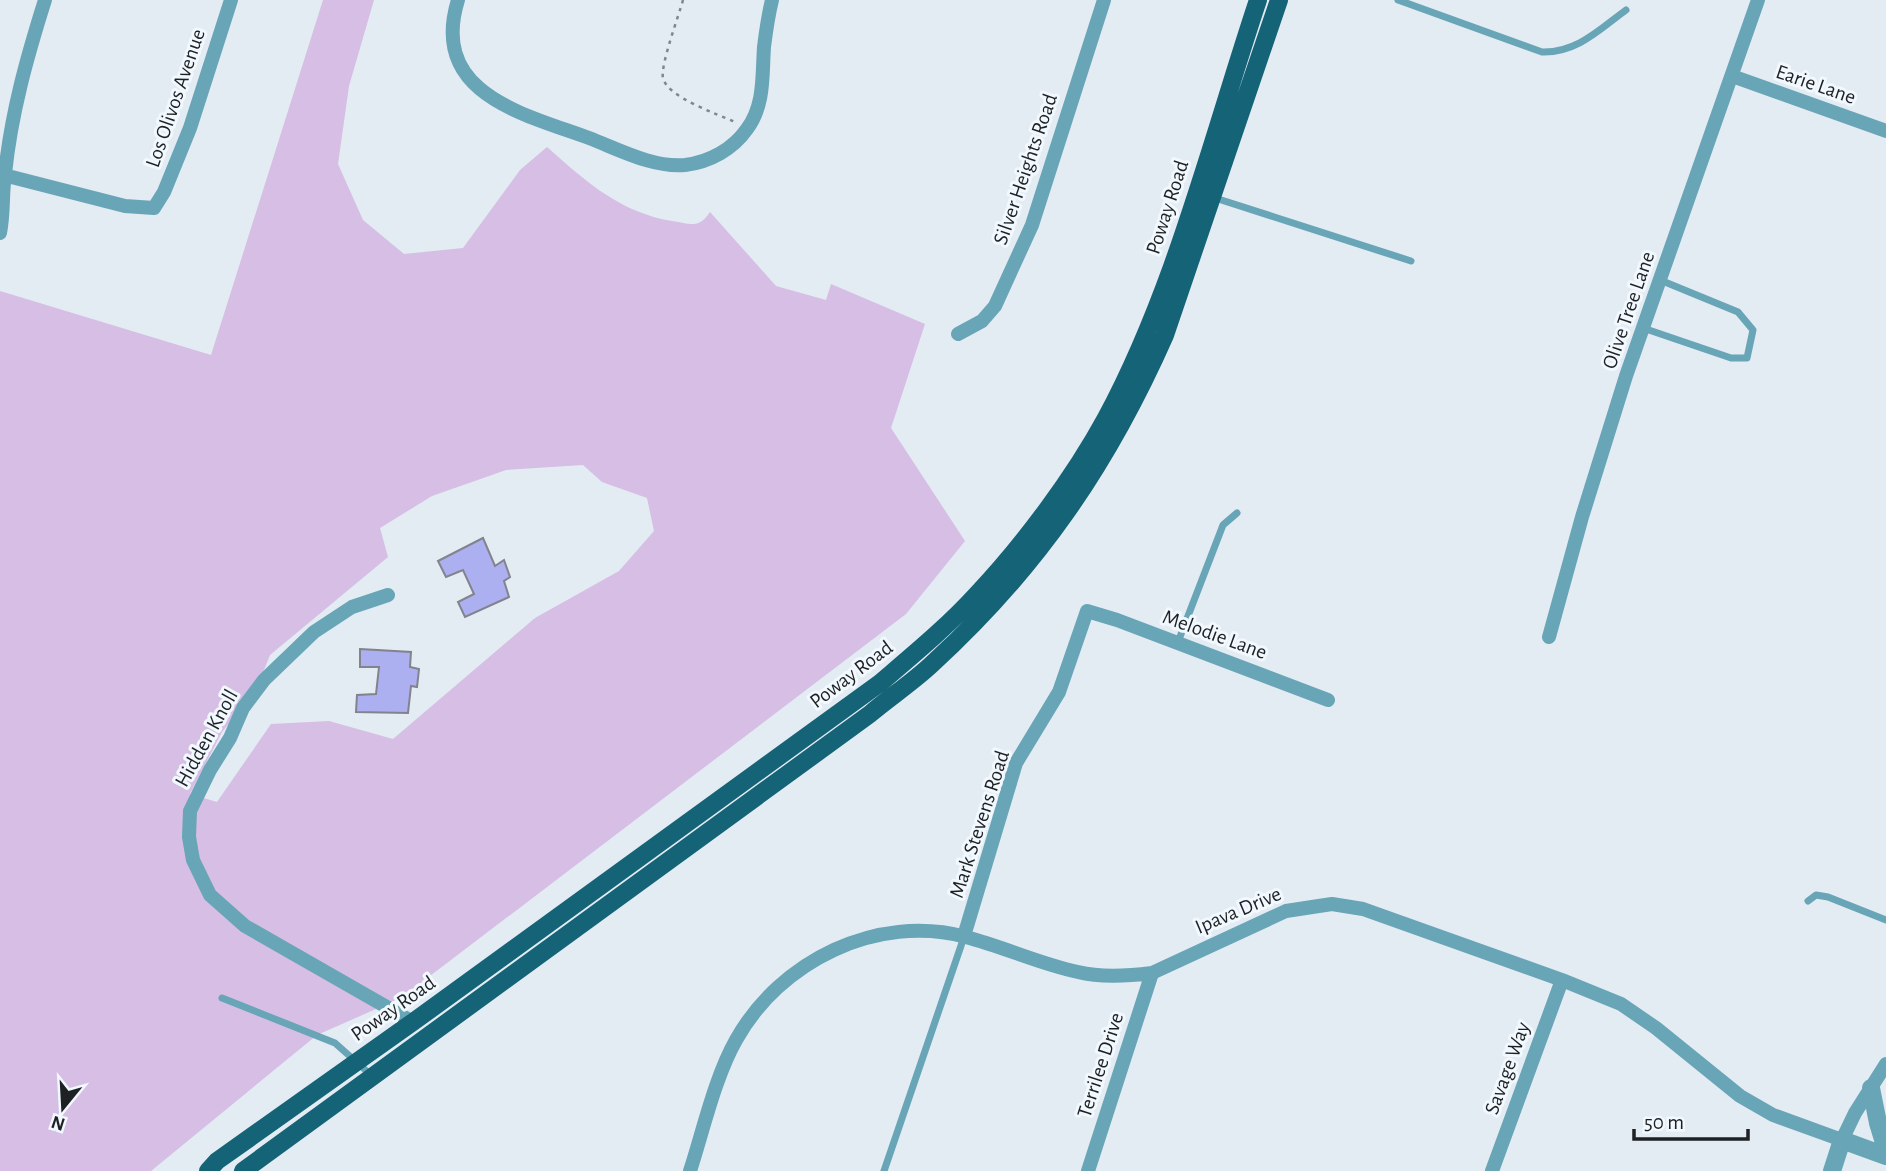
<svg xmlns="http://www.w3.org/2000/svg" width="1886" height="1171" font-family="'Alegreya Sans',sans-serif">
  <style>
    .green { fill: #d6bee4; fill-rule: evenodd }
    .building { fill: #adb0f0; stroke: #82838c; stroke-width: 2 }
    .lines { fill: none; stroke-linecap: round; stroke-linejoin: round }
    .path { stroke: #81868c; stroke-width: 2.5; stroke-dasharray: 3.5 5; stroke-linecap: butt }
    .service { stroke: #68a5b6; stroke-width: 7 }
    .minor { stroke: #68a5b6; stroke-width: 14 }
    .tertiary { stroke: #68a5b6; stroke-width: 18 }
    .primary { stroke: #156376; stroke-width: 18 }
    .labels { text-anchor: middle; stroke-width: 6; stroke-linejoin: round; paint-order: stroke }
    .street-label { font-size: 21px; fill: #1e2124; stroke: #f1f8fe }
  </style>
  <rect width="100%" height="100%" fill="#e3ebf3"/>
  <path class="green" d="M 323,0 L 374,0 L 349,86 L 338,164 L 363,220 L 404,254 L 463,248 L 520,170 L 547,147 C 585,181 621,213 672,221 C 691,224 699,229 710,212 L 776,286 L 826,300 L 831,284 L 925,324 L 891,428 L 965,541 L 906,614 L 401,998 L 317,1035 L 151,1171 L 0,1171 L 0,291 L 211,355 ZM 583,465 L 602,482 L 647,498 L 654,531 L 619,571 L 535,618 L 393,739 L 329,721 L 271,724 L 217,802 L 190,794 L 222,732 L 255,692 L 270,655 L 388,557 L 380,528 L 432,496 L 506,470 Z"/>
  <path class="building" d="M 483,538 L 495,566 L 504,560 L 510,577 L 504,581 L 509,597 L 465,617 L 458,602 L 474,594 L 463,570 L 446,577 L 438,561 Z
    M 360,649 L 411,652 L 410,667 L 419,669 L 417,687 L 411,686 L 408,713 L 356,712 L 357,695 L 376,694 L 379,667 L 360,667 Z"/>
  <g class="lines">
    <path class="path" d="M 683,0 C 679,15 660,66 663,78 C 668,98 718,114 735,122"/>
    <path class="service" d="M 1398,0 L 1542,52 C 1577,53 1600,29 1626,10
      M 1212,197 L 1411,261
      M 1643,328 L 1731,358 L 1747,358 L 1753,330 L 1738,312 L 1660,280
      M 1178,642 L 1223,525 L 1237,513
      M 1808,901 L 1816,895 L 1828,897 L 1886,920
      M 222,998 L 335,1043 L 371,1075
      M 884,1171 L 964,937"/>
    <path class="minor" d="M 458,0 C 429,94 524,114 589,138 C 618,149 653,168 685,165 C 710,162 733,149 747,129 C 765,105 762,75 764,47 C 766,31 768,16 772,0
      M 1732,76 L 1886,131
      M 0,174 L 125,206 L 154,208 L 164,192 L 190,128 L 231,0
      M 0,233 C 4,213 2,193 5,174 C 11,114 27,57 45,0
      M 958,334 L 982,321 L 995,306 L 1032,225 L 1104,0
      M 388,595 L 352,607 L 314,632 L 264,680 L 243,708 L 230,738 L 210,770 L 190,811 L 189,837 L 193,860 L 210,895 L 245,926 L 413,1022
      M 1549,637 L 1582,517 L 1626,376 L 1758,0
      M 964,936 L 1016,763 L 1059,692 L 1087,611 L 1117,620 L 1328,700
      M 690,1171 C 703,1131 715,1077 736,1040 C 780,961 877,913 966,937 C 1004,947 1040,964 1078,972 C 1102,978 1128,976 1152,973 L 1286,911 L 1332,904 L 1363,909 L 1562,980 L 1621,1004 L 1656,1028 L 1740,1096 L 1773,1115 L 1842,1140 L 1855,1113 L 1886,1064
      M 1088,1171 L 1152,973
      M 1492,1171 L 1562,980"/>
    <path class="tertiary" d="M 1871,1088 L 1878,1123 L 1886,1149
      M 1832,1171 L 1842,1140 L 1886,1156"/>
    <path class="primary" d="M 208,1171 L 217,1161 L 413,1022 L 880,683 C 914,654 948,626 978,593 C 1024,544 1074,477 1106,418 C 1175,290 1212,138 1258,0
      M 243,1171 L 870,714 C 890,697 913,682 932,664 C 1037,568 1108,464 1165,335 L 1279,0"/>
  </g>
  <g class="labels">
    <g class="street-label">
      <text transform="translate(1816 84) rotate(19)" y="7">Earie Lane</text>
      <text transform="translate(175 98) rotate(-71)" y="7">Los Olivos Avenue</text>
      <text transform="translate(1025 169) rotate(-71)" y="7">Silver Heights Road</text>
      <text transform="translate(1167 207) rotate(-72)" y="7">Poway Road</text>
      <text transform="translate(1628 310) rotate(-71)" y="7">Olive Tree Lane</text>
      <text transform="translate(1215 634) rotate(20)" y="7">Melodie Lane</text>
      <text transform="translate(851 674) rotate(-37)" y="7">Poway Road</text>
      <text transform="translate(206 738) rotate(-61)" y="7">Hidden Knoll</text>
      <text transform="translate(979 824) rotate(-72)" y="7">Mark Stevens Road</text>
      <text transform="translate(1238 910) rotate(-23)" y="7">Ipava Drive</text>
      <text transform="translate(393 1008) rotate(-35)" y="7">Poway Road</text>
      <text transform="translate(1100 1065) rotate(-72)" y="7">Terrilee Drive</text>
      <text transform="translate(1507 1068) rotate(-70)" y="7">Savage Way</text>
    </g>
  </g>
  <g transform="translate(63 1108) rotate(198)" stroke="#f1f8fe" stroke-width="5" paint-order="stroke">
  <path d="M0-5L12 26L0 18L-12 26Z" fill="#1e2124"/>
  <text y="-10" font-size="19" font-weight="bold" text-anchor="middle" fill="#1e2124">N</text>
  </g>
  <path d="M1634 1129v10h114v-10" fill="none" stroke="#1e2124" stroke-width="3.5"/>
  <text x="1644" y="1129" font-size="21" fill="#1e2124" stroke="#f1f8fe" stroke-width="5" paint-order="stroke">50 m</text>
</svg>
